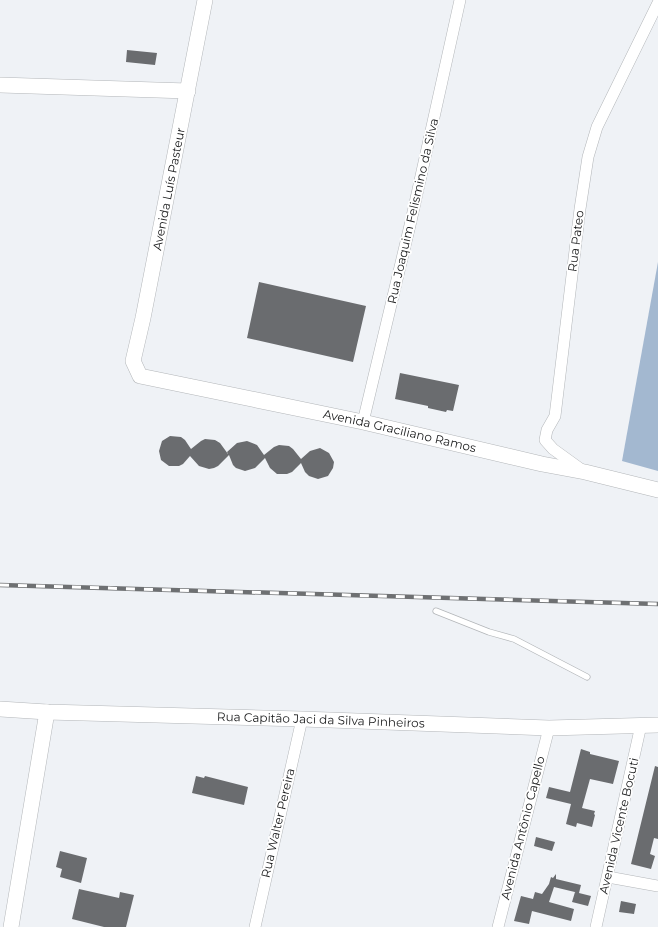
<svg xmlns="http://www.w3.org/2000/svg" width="658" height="927" font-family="Montserrat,sans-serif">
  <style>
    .forest { fill: #a3b8d0 }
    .building { fill: #6a6c6f }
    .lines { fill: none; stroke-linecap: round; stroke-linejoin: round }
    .lane-casing { stroke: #b3b6b9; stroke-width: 7 }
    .street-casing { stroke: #b3b6b9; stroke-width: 12 }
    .secondary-casing { stroke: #b3b6b9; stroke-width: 16 }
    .lane { stroke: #fff; stroke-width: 5.5 }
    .street { stroke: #fff; stroke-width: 11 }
    .secondary { stroke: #fff; stroke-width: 15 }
    .rail-casing { stroke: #6e7072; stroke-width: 4.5 }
    .rail { stroke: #fff; stroke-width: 3; stroke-dasharray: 9; stroke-linecap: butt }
    .labels { text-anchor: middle; stroke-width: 3.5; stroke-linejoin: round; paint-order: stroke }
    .street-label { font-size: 12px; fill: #18191a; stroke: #fff }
  </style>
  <rect width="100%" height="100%" fill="#eff2f6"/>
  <path class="forest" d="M 658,262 L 658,471 L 622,461 Z"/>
  <path class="building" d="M 127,50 L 157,53 L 155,65 L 126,62 Z
    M 259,282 L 366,306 L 353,362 L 247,338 Z
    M 400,373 L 459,385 L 453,411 L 447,410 L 446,412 L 428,408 L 428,406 L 395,399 Z
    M 170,436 L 181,437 L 185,440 L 191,449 L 201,441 L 205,439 L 215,440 L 220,443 L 228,454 L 227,452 L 237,443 L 247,441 L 257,445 L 264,455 L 274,447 L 279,445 L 289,446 L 293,449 L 301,459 L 310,451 L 320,448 L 329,453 L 334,462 L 333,468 L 328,476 L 318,479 L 309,476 L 305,472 L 301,463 L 292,472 L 287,474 L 277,474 L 270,468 L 265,458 L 255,468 L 245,471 L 236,468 L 233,465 L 229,455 L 218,466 L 214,468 L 209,469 L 199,466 L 190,456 L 183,464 L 179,466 L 169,466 L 161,460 L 159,451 L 162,441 Z
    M 581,749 L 590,752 L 590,754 L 619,761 L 613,784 L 590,779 L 582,808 L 595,811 L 594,814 L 595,815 L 592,827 L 577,823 L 576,827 L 566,824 L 571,804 L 546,798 L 549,787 L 570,792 Z
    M 655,766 L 658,767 L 658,839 L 654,838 L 650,854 L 655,856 L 651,869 L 631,864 Z
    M 196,776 L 204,778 L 205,776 L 248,787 L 244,805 L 192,793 Z
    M 536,837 L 555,842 L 552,851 L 534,846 Z
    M 60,851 L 87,858 L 81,883 L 60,877 L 62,869 L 56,867 Z
    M 556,874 L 556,879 L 581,885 L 579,893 L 554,887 L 549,902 L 574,909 L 571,921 L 532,911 L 529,924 L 514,921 L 521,896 L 533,899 L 535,892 L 542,894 L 549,884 L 551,877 L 553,878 Z
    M 79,889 L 119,898 L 120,892 L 134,895 L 126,927 L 104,927 L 72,919 Z
    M 575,892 L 591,896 L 588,906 L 572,902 Z
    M 621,901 L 636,904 L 634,914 L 619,912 Z"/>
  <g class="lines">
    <defs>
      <path id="lane" d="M 436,611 L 489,632 L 514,639 L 587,677"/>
      <path id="street" d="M 363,422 L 411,221 L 460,0
        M 582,470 L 553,449 L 545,440 L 547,430 L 555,416 L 580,209 L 588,157 L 597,127 L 658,3
        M 608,877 L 658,886
        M 255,927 L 302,719
        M 498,927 L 549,728
        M 596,927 L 641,725"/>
      <g id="secondary">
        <path id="s1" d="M 205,0 L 143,318 L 133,361 L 140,376 L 363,422 L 542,464 L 585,472 L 658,490"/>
        <path d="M 0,85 L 188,91"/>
        <path id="s2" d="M 0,709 L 47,712 L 302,719 L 549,728 L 658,725"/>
        <path d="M 11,927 L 47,712"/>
      </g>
    </defs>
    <use href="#lane" class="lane-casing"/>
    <use href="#street" class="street-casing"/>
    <use href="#secondary" class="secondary-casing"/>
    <use href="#lane" class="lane"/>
    <use href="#street" class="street"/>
    <use href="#secondary" class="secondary"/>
    <defs>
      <path id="rail" d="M 0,585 L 658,604"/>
    </defs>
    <use href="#rail" class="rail-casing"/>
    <use href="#rail" class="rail"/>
  </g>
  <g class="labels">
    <g class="street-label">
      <text transform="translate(169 189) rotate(-79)" y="4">Avenida Luís Pasteur</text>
      <text transform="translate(413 211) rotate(-77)" y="4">Rua Joaquim Felismino da Silva</text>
      <text transform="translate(576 241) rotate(-83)" y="4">Rua Pateo</text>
      <text dy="4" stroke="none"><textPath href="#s1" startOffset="650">Avenida Graciliano Ramos</textPath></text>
      <text dy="4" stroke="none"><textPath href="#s2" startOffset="321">Rua Capitão Jaci da Silva Pinheiros</textPath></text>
      <text transform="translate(278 823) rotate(-77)" y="4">Rua Walter Pereira</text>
      <text transform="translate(619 826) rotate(-77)" y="4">Avenida Vicente Bocuti</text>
      <text transform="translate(523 828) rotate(-76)" y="4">Avenida Antônio Capello</text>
    </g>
  </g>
</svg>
